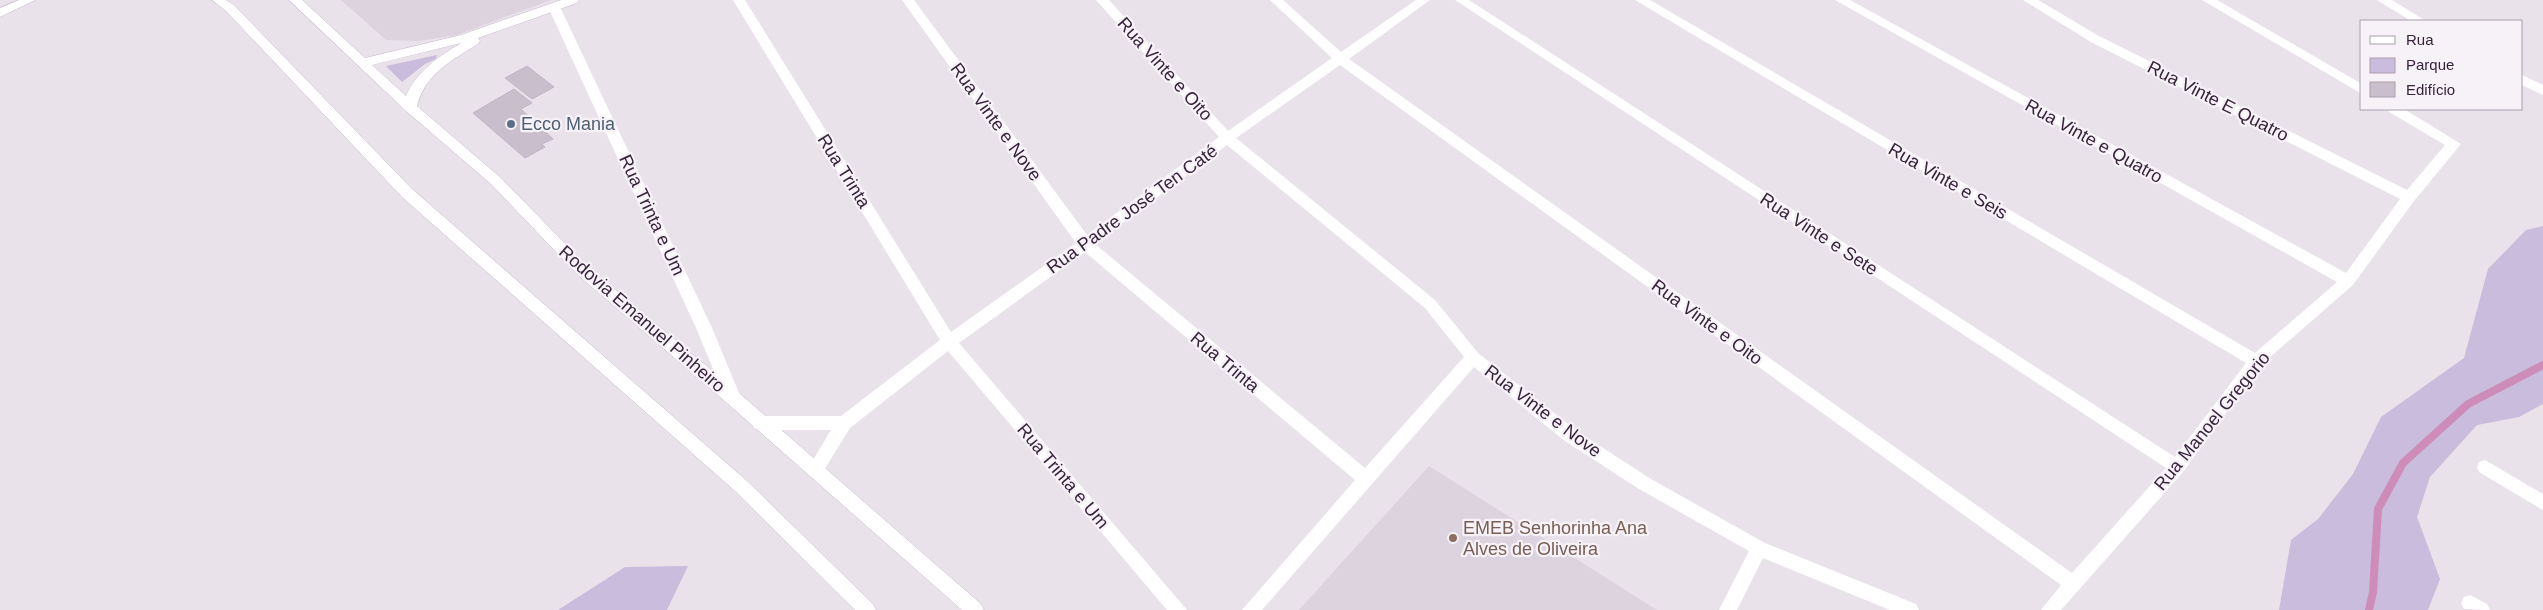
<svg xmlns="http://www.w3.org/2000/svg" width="2543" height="610" font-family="Arial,sans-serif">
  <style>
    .built { fill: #dcd3df }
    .green { fill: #c9bcdc }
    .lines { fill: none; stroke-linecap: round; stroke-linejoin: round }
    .stream { stroke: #ce8cbb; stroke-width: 8 }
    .building { fill: #c8becc; stroke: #c0b5c5 }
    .secondary-casing { stroke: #c6b6cb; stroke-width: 1 }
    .street { fill: #fff; fill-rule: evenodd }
    .secondary { fill: #fff; fill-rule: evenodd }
    .service-dot { fill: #5c6f8a; stroke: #f6f2f8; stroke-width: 2 }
    .education-dot { fill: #8d6e63; stroke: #f6f2f8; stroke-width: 2 }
    .labels { text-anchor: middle; stroke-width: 4.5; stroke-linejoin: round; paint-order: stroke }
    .street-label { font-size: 18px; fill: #38233c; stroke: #f6f2f8 }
    .service-label { font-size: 18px; fill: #4e5e75; stroke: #f6f2f8; text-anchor: start }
    .education-label { font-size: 18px; fill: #785e54; stroke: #f6f2f8; text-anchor: start }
  </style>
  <rect width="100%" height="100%" fill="#e9e2eb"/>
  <path class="built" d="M 341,0 L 551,0 L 457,35 L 419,41 L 386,40 Z
    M 1429,466 L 1657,610 L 1299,610 Z"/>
  <path class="green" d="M 437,55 L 436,59 L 425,64 L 402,82 L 386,66 Z
    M 2543,226 L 2543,404 L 2519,417 L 2477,425 L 2430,477 L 2417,517 L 2440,579 L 2428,610 L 2279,610 L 2291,540 L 2318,519 L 2353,474 L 2381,417 L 2464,358 L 2488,269 L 2526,230 Z
    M 688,566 L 667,610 L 558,610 L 625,567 Z"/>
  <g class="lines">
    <path class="stream" d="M 2369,610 L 2373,592 L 2378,509 L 2403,463 L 2468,404 L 2543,365"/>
  </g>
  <path class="building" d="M 527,66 L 554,87 L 532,99 L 505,78 Z
    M 514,89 L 532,103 L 521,109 L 553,139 L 542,144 L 545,147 L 525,158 L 473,113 Z"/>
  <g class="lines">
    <defs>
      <path id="secondary" d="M 19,0 L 35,0 L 0,17 L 0,8 Z
        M 212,0 L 226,0 L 234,5 L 412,189 L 747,481 L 873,604 L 876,610 L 855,610 L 735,491 L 402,197 L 226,11 Z
        M 289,0 L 302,0 L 365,58 L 461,35 L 561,0 L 579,0 L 577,3 L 478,38 L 480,41 L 478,44 C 452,60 425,74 417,106 L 501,178 L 589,268 L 739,393 L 981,604 L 984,610 L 962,610 L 727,403 L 579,276 L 491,184 L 405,110 ZM 461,43 C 438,57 417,71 406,96 L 372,65 Z"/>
    </defs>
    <use href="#secondary" class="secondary-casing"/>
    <path class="street" d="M 733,0 L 745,0 L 951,332 L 1076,243 L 902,0 L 914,0 L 1087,235 L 1219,137 L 1096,0 L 1109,0 L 1228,131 L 1332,58 L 1270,0 L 1283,0 L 1341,52 L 1416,0 L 1430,0 L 1349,59 L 2072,573 L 2166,468 L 1455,0 L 1469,0 L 2175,457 L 2246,363 L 1635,0 L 1650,0 L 2255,353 L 2337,282 L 1835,0 L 1850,0 L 2346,273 L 2400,199 L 2091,42 L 2023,0 L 2038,0 L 2099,36 L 2407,190 L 2445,145 L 2389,112 L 2388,109 L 2404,109 L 2461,144 L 2414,201 L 2353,285 L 2261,365 L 2183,472 L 2061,610 L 2041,610 L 2061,585 L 1340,65 L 1236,138 L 1435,300 L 1478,353 L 1577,431 L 1651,479 L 1765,543 L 1916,604 L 1919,610 L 1890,610 L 1763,558 L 1737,610 L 1719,610 L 1749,551 L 1639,489 L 1565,441 L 1474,367 L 1262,610 L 1242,610 L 1355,480 L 1085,252 L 959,343 L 1187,610 L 1167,610 L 948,351 L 850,428 L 821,475 L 815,477 L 809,475 L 807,470 L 831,430 L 760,430 L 754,428 L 752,423 L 754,418 L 760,416 L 841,416 L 940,340 ZM 1227,145 L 1425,308 L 1464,357 L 1365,468 L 1095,244 Z
      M 2202,0 L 2217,0 L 2362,84 L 2362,94 Z
      M 2377,0 L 2392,0 L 2426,21 L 2411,21 Z
      M 554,3 L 560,7 L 713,330 L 741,398 L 739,403 L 733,404 L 727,403 L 725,398 L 697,330 L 548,7 Z
      M 2522,75 L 2543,85 L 2543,95 L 2522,85 Z
      M 2485,460 L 2543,494 L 2543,510 L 2479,472 L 2477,467 L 2479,462 Z
      M 2470,595 L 2487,604 L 2490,610 L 2464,609 L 2461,603 L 2464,597 Z"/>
    <use href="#secondary" class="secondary"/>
  </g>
  <circle class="service-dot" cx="511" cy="124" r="5"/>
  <circle class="education-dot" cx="1453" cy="538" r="5"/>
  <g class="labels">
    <g class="street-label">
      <text transform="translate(1165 69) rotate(48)" y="6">Rua Vinte e Oito</text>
      <text transform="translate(2218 101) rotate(27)" y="6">Rua Vinte E Quatro</text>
      <text transform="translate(996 122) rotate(54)" y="6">Rua Vinte e Nove</text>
      <text transform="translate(2094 141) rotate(29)" y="6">Rua Vinte e Quatro</text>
      <text transform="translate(844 171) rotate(58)" y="6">Rua Trinta</text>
      <text transform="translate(1948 181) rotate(30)" y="6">Rua Vinte e Seis</text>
      <text transform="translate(1132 209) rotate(-36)" y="6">Rua Padre José Ten Caté</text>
      <text transform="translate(652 215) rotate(65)" y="6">Rua Trinta e Um</text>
      <text transform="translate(1819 234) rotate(33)" y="6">Rua Vinte e Sete</text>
      <text transform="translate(642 319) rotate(41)" y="6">Rodovia Emanuel Pinheiro</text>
      <text transform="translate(1707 322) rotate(36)" y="6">Rua Vinte e Oito</text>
      <text transform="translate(1225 362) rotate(40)" y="6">Rua Trinta</text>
      <text transform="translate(1543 411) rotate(37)" y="6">Rua Vinte e Nove</text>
      <text transform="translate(2212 421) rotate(-51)" y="6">Rua Manoel Gregorio</text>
      <text transform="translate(1063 476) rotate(50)" y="6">Rua Trinta e Um</text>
    </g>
    <g class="service-label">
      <text x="521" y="130">Ecco Mania</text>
    </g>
    <g class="education-label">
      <text x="1463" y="534">EMEB Senhorinha Ana<tspan x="1463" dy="21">Alves de Oliveira</tspan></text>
    </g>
  </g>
  <rect x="2360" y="20" width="162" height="90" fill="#f6f2f8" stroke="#aa9fad"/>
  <rect x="2370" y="36" width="25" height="8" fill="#ffffff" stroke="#aa9fad"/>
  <text x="2406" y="45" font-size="15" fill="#38233c">Rua</text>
  <rect x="2370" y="58" width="25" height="15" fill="#c9bcdc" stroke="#aa9fad"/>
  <text x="2406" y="70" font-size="15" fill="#38233c">Parque</text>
  <rect x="2370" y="82" width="25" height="15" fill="#c8becc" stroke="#aa9fad"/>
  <text x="2406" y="95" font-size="15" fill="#38233c">Edifício</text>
</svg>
